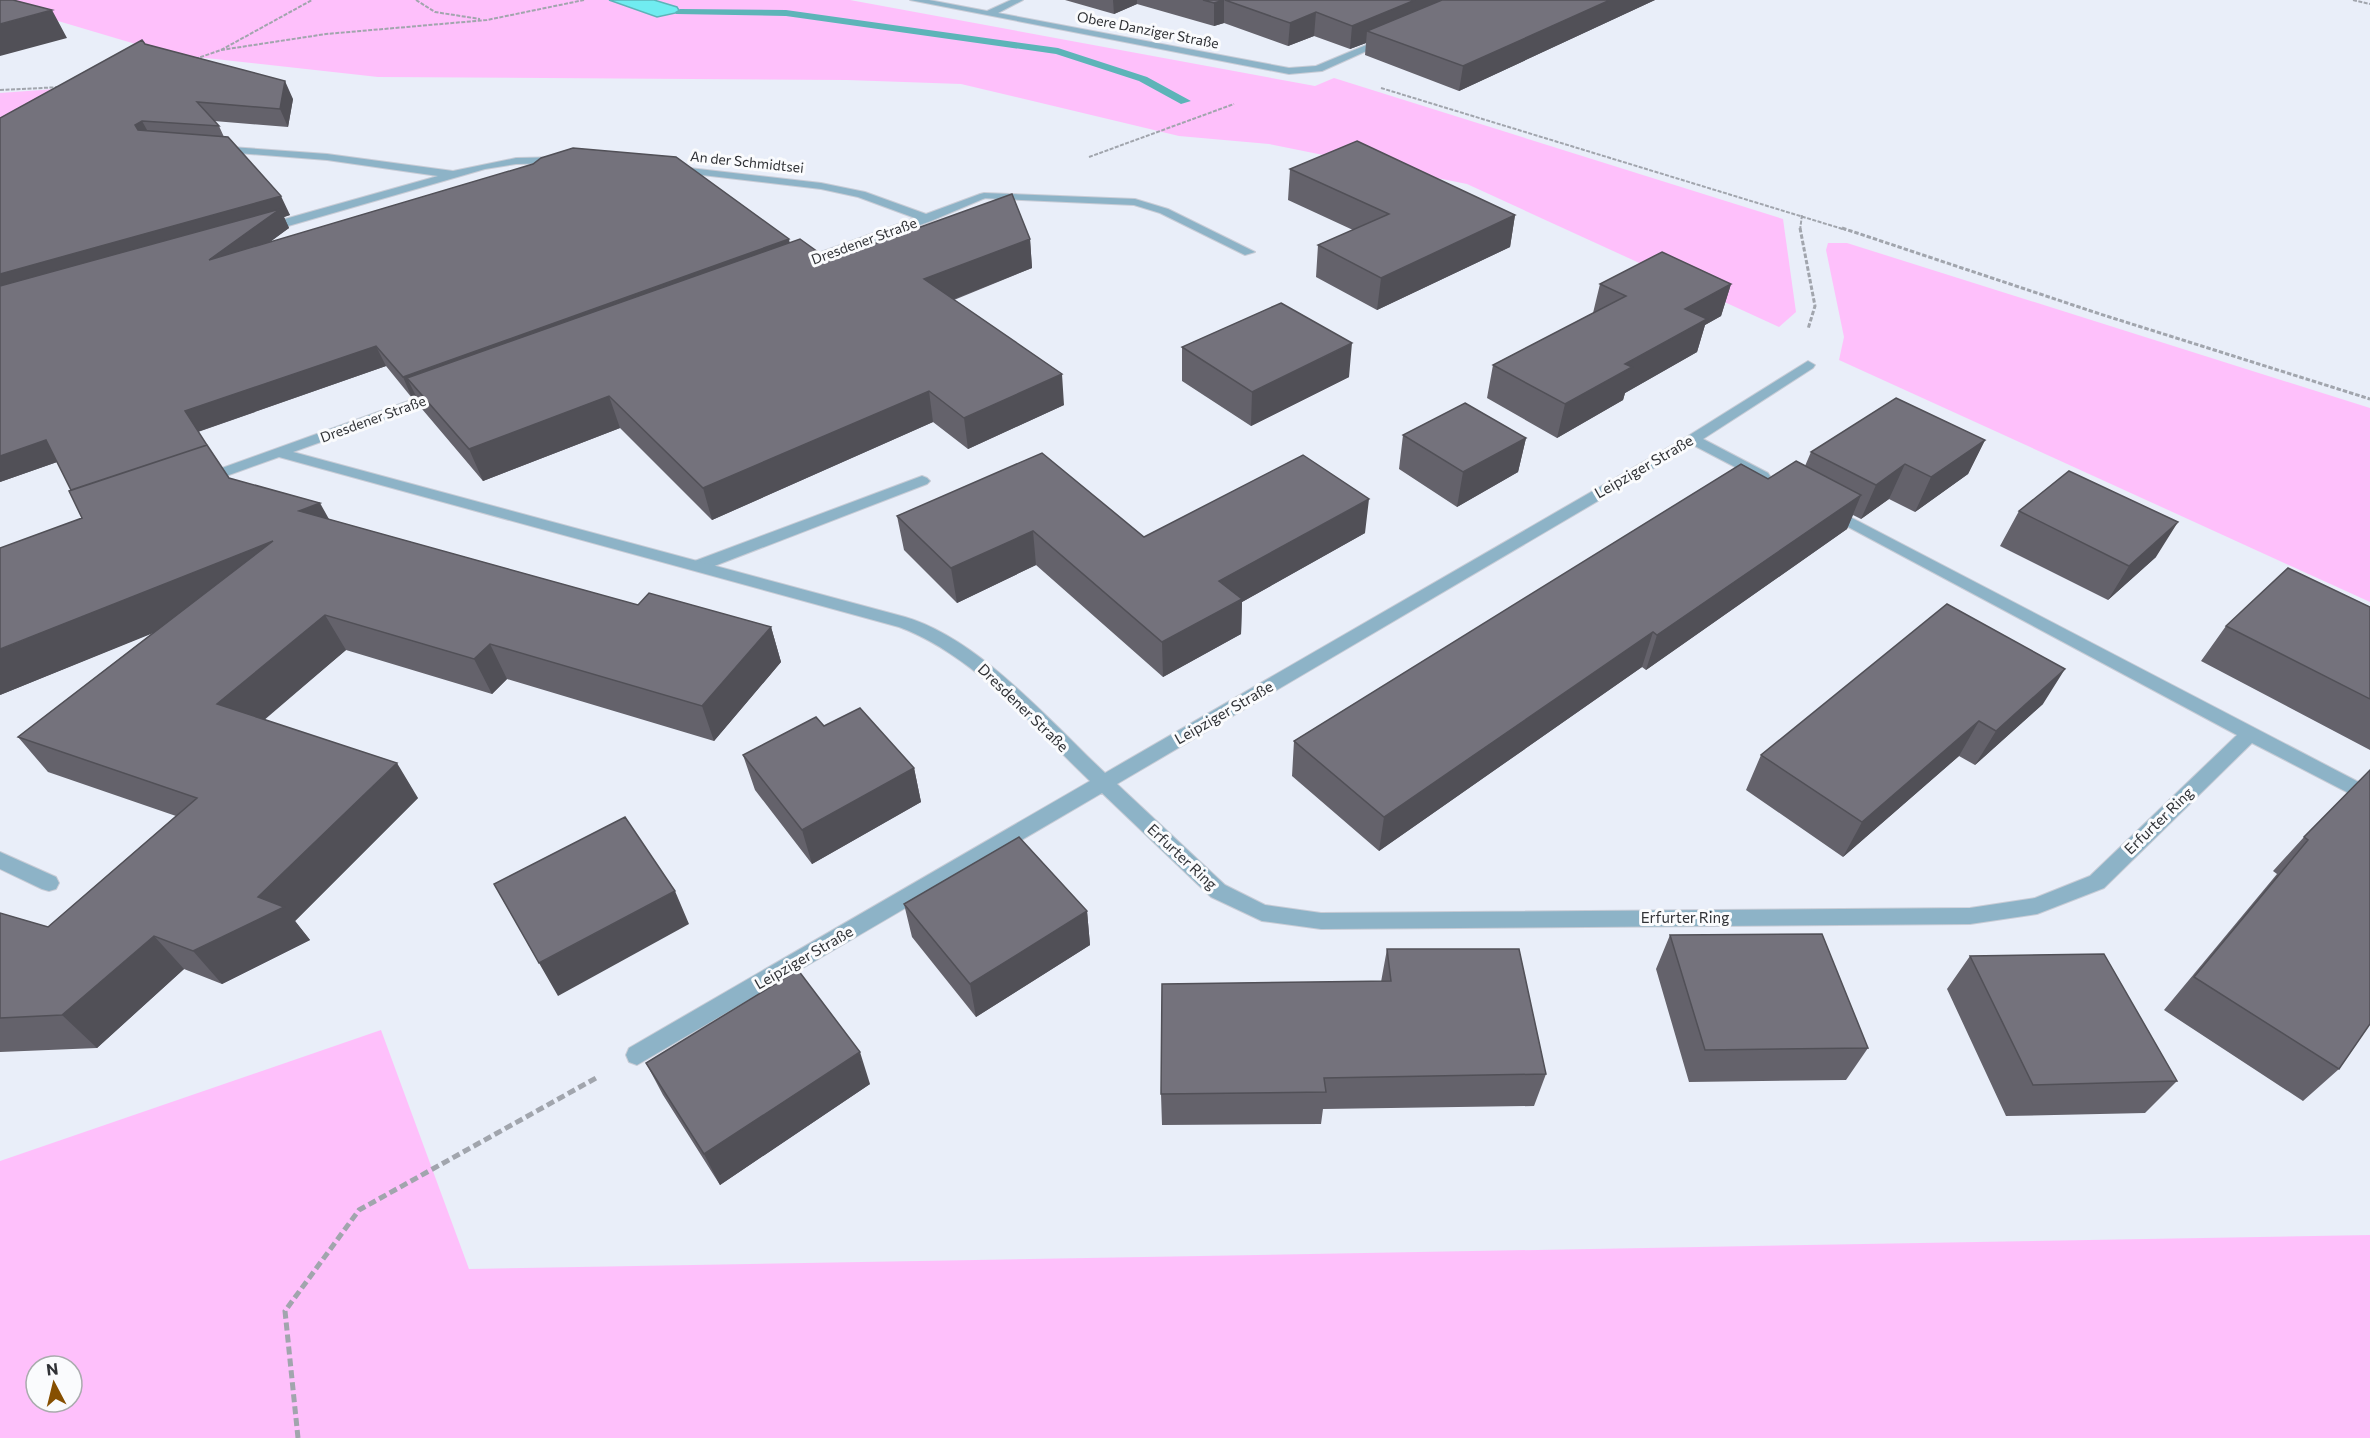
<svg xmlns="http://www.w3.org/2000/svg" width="2370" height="1438" font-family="Commissioner,sans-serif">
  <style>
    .green { fill: #fec0fb; fill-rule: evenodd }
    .water { fill: #70ecf0; stroke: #5db4b8; stroke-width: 1.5 }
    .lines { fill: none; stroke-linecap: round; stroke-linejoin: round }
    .stream { fill: #5db4b8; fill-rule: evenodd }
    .lane-casing { stroke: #c8ccd6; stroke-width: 2 }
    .street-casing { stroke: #c8ccd6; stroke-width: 2 }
    .path-far2 { stroke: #a1a5ad; stroke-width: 2; stroke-dasharray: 4 1.5; stroke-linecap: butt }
    .path-far1 { stroke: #a1a5ad; stroke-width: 3; stroke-dasharray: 4.5 2; stroke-linecap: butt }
    .path { stroke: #a1a5ad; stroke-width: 5; stroke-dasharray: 8 4; stroke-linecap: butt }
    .lane { fill: #8db3c7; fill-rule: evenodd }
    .street { fill: #8db3c7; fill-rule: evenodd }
    .wall { fill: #64626b }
    .shaded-wall { fill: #515057 }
    .building { fill: #74727c; stroke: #515057; stroke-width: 1.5 }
    .labels { text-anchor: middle; stroke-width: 6; stroke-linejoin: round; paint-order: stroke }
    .far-street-label { font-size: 14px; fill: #303236; stroke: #fafbfd }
    .street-label { font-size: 15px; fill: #303236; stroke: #fafbfd }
  </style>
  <rect width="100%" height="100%" fill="#e9eef9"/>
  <path class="green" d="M 11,0 L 850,0 L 1315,86 L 1334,78 L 1783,219 L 1796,312 L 1779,327 L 1467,184 L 1269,144 L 1179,136 L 961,84 L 847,80 L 378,77 L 169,54 L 48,18 Z
    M 110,85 L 0,137 L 0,93 Z
    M 1828,243 L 1847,243 L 2370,408 L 2370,602 L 1839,360 L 1844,337 L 1826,250 Z
    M 381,1030 L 469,1269 L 2370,1235 L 2370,1438 L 0,1438 L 0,1161 ZM 36,1366 L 72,1366 L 72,1402 L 36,1402 Z"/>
  <path class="water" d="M 609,0 L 654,0 L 677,7 L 680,12 L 657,17 Z"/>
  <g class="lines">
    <path class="stream" d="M 680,9 L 786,10 L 1058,48 L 1147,77 L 1191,101 L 1181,104 L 1139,81 L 1056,54 L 786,16 L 676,14 L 675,12 Z"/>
    <defs>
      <path id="lane" d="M 984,193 L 1135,199 L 1168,209 L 1255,252 L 1245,255 L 1160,213 L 1134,205 L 980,198 L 980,194 Z
        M 922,476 L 927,478 L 930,481 L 927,484 L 704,570 L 698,571 L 690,566 L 692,562 Z"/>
      <path id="street" d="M 910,0 L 929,0 L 987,11 L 1011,0 L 1023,0 L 998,13 L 1289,68 L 1316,66 L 1383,38 L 1391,40 L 1322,71 L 1289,74 Z
        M 217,146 L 327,154 L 453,171 L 516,158 L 563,157 L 569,160 L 563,163 L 516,164 L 485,169 L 264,233 L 260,232 L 260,226 L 438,176 L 327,160 L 213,151 L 212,149 Z
        M 672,166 L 821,183 L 865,192 L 926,214 L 980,194 L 990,196 L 931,221 L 800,268 L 796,267 L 796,261 L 915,218 L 858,197 L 821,189 L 668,171 L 666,169 Z
        M 1808,361 L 1815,365 L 1813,368 L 1703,439 L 1768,473 L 1770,476 L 1768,479 L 1758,479 L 1693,445 L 1117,784 L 1225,885 L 1265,905 L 1321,913 L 1970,908 L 2035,898 L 2090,876 L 2237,735 L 1824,514 L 1821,511 L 1824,508 L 1829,506 L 2370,788 L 2370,804 L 2252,743 L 2104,888 L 2037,914 L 1970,924 L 1321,929 L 1262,921 L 1211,897 L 1102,793 L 637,1065 L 629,1062 L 626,1055 L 629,1048 L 1090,781 C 1032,726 976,656 899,627 L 279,457 L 207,483 L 197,483 L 194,480 L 197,477 L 436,391 L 446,391 L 446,397 L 293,452 L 905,617 C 978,638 1050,721 1105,773 L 1688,436 Z
        M 0,852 L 56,877 L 59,883 L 56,889 L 49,891 L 42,889 L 0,869 Z"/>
    </defs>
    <use href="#lane" class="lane-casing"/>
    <use href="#street" class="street-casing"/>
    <path class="path-far2" d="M 416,0 L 435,12 L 480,19
      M 2353,0 L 2370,4
      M 221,50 L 326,34 L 487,20 L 584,0
      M 195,59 L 221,50 L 312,0
      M 1381,88 L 1846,230
      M 0,90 L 62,87
      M 1089,157 L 1234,104
      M 1800,230 L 1802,215"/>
    <path class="path-far1" d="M 1800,228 L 1815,306 L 1808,329
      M 1842,228 L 2100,314 L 2370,399"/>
    <path class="path" d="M 298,1438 L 285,1311 L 359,1210 L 596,1078"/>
    <use href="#lane" class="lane"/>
    <use href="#street" class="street"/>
  </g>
  <path class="wall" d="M 1065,0 L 1655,0 L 1459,91 L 1365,55 L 1366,43 L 1350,49 L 1314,36 L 1288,46 L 1224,23 L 1214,26 L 1137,4 L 1114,14 Z
    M 145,44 L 293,99 L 288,127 L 214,121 L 219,126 L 224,137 L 290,215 L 284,217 L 289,228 L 269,242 L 789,243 L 829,260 L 1030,239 L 1032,268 L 954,300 L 1064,405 L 968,449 L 933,422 L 712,520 L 620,428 L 483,481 L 422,409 L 416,396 L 412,398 L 386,366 L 198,432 L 229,478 L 328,519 L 638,605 L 771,627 L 781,662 L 714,741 L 507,679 L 492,694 L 346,650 L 264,719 L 418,798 L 295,921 L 310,940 L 222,984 L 184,969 L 97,1048 L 0,1052 L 0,913 L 48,927 L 176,816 L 48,772 L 18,737 L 154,632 L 0,695 L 82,518 L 71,490 L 57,462 L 0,482 L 0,118 Z
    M 1290,169 L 1515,215 L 1510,247 L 1377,310 L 1316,277 L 1318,245 L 1353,230 L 1288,200 Z
    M 1600,284 L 1731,284 L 1721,316 L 1705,325 L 1697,352 L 1625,393 L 1623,400 L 1557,438 L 1487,398 L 1493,365 L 1593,313 Z
    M 1182,347 L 1349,377 L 1251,426 L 1182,381 Z
    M 1403,435 L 1526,438 L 1518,472 L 1457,507 L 1399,469 Z
    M 1985,440 L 1968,474 L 1915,512 L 1889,499 L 1861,519 L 1853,515 L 1847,529 L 1646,670 L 1642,667 L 1379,851 L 1292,776 L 1294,741 L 1768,479 L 1805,466 L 1811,452 Z
    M 2019,511 L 2156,557 L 2108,600 L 2000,546 Z
    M 897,516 L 1144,537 L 1365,533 L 1242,602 L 1241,634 L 1163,677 L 1036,565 L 957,603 L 904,550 Z
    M 2370,607 L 2370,750 L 2201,661 L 2226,626 Z
    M 2043,704 L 1975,765 L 1959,756 L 1843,857 L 1746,790 L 1761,755 Z
    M 824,726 L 914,768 L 921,802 L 812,864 L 755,790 L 743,755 Z
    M 2370,770 L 2339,1069 L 2303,1101 L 2164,1010 L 2277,874 L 2273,871 L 2304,837 Z
    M 904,904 L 1087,911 L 1090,945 L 976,1017 L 912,937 Z
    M 1670,935 L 1868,1048 L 1846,1080 L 1689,1082 L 1656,969 Z
    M 1387,949 L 1546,1074 L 1534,1106 L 1323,1109 L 1321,1124 L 1162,1125 L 1161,1094 L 1381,982 Z
    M 1970,956 L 2177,1081 L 2145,1113 L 2006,1116 L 1947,989 Z
    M 646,1063 L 870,1084 L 720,1185 L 663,1095 Z"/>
  <path class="shaded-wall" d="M 1113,0 L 1137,0 L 1137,4 L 1114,14 Z
    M 1224,0 L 1224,23 L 1214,26 L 1214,3 Z
    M 1415,0 L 1468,0 L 1367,31 L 1366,43 L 1350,49 L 1352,26 Z
    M 1610,0 L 1655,0 L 1459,91 L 1463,66 Z
    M 52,10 L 67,38 L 0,56 L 0,24 Z
    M 1316,12 L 1314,36 L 1288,46 L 1290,23 Z
    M 285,81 L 293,99 L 288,127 L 280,109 Z
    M 142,121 L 152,139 L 145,143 L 135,125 Z
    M 281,196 L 290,215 L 284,217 L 289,228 L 219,280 L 0,298 L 0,274 Z
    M 1515,215 L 1510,247 L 1377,310 L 1381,278 Z
    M 789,239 L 793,259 L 407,378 L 416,396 L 412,398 L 403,377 Z
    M 1030,239 L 1032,268 L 929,309 L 924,279 Z
    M 1731,284 L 1721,316 L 1705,325 L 1697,352 L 1625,393 L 1623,400 L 1557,438 L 1565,404 L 1625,364 L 1685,309 Z
    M 1352,343 L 1349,377 L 1251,426 L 1252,392 Z
    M 376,346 L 386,366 L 197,432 L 185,411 Z
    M 1062,374 L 1064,405 L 968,449 L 964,418 Z
    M 929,391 L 933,422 L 712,520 L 703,488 Z
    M 609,396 L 620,428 L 483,481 L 469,449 Z
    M 1526,438 L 1518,472 L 1457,507 L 1463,472 Z
    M 46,440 L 60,461 L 0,482 L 0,456 Z
    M 1985,440 L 1968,474 L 1915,512 L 1931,477 Z
    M 1905,464 L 1889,499 L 1861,519 L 1876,485 Z
    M 1861,495 L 1847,529 L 1646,670 L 1657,635 Z
    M 1369,499 L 1365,533 L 1242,602 L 1241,634 L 1163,677 L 1162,642 L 1219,581 Z
    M 320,503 L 339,537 L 299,511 Z
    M 2178,522 L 2156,557 L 2108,600 L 2129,566 Z
    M 1033,531 L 1036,565 L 957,603 L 951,568 Z
    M 273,541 L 294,576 L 0,695 L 0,649 Z
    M 325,615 L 346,650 L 242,739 L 217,704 Z
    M 771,627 L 781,662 L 714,741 L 702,706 Z
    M 1653,632 L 1642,667 L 1379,851 L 1384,817 Z
    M 490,644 L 507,679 L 492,694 L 474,659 Z
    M 2065,669 L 2043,704 L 1975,765 L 1996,731 Z
    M 1979,721 L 1959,756 L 1843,857 L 1862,822 Z
    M 397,763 L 418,798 L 295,921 L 310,940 L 222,984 L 193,951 L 258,897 Z
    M 914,768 L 921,802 L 812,864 L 802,830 Z
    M 675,891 L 689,924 L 558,996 L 539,963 Z
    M 1087,911 L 1090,945 L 976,1017 L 970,984 Z
    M 154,936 L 184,969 L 97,1048 L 62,1015 Z
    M 860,1052 L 870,1084 L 720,1185 L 704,1154 Z"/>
  <path class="building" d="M 0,0 L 13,0 L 52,10 L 0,24 Z
    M 1203,0 L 1224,0 L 1214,3 Z
    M 1225,0 L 1415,0 L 1352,26 L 1316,12 L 1290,23 Z
    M 1442,0 L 1610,0 L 1463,66 L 1367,31 Z
    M 142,40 L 145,44 L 285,81 L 280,109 L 197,102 L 219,126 L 142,121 L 135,125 L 138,130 L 228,137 L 281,196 L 0,274 L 0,118 Z
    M 1357,141 L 1515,215 L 1381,278 L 1318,245 L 1389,214 L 1290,169 Z
    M 573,148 L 676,157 L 789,239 L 403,377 L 376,346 L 185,411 L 207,445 L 71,490 L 46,440 L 0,456 L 0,286 L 280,209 L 209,260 L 533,164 L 541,158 Z
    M 1012,194 L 1030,239 L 924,279 L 1062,374 L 964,418 L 929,391 L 703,488 L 609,396 L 469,449 L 407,378 L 800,239 L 829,260 Z
    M 1662,252 L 1731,284 L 1685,309 L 1707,319 L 1625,364 L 1632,367 L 1565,404 L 1493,365 L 1626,296 L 1600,284 Z
    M 1281,303 L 1352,343 L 1252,392 L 1182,347 Z
    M 1896,398 L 1985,440 L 1931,477 L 1905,464 L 1876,485 L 1811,452 Z
    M 1465,403 L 1526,438 L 1463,472 L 1403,435 Z
    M 207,445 L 229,478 L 320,503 L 299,511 L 638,605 L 649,593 L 771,627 L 702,706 L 490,644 L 474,659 L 325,615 L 217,704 L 397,763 L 258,897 L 284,907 L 193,951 L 154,936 L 62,1015 L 0,1018 L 0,913 L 48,927 L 197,798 L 18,737 L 273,541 L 0,649 L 0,548 L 82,518 L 69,491 Z
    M 1042,453 L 1144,537 L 1303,455 L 1369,499 L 1219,581 L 1242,599 L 1162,642 L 1033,531 L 951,568 L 897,516 Z
    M 1796,461 L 1861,495 L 1657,635 L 1653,632 L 1384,817 L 1294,741 L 1741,464 L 1768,479 Z
    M 2069,471 L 2178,522 L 2129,566 L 2019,511 Z
    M 2288,568 L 2370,607 L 2370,699 L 2226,626 Z
    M 1947,604 L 2065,669 L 1996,731 L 1979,721 L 1862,822 L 1761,755 Z
    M 860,708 L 914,768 L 802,830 L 743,755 L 816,717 L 824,726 Z
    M 2370,770 L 2370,1024 L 2339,1069 L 2194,977 L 2308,840 L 2304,837 Z
    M 625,817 L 675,891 L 539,963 L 494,884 Z
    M 1019,837 L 1087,911 L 970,984 L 904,904 Z
    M 1822,934 L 1868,1048 L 1705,1050 L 1670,935 Z
    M 1387,949 L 1519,949 L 1546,1074 L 1324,1078 L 1326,1092 L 1161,1094 L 1162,984 L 1391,981 Z
    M 2104,954 L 2177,1081 L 2033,1085 L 1970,956 Z
    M 798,970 L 860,1052 L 704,1154 L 646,1063 Z"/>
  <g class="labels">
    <g class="far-street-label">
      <text transform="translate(1148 30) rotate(11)" y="5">Obere Danziger Straße</text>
      <text transform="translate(747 162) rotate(6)" y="5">An der Schmidtsei</text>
      <text transform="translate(864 241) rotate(-20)" y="5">Dresdener Straße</text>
      <text transform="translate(373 419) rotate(-20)" y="5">Dresdener Straße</text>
    </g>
    <g class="street-label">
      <text transform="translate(1644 467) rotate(-30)" y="5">Leipziger Straße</text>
      <text transform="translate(1023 708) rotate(44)" y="5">Dresdener Straße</text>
      <text transform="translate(1224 713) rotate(-30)" y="5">Leipziger Straße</text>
      <text transform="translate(2159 821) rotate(-44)" y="5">Erfurter Ring</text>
      <text transform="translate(1182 857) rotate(43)" y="5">Erfurter Ring</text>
      <text x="1685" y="923">Erfurter Ring</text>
      <text transform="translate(804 958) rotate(-30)" y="5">Leipziger Straße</text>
    </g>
  </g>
  <g transform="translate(54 1384) rotate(353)"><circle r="28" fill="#fafbfd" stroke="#a9abad" stroke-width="1.5"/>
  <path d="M0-4.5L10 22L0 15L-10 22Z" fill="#864f00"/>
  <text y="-9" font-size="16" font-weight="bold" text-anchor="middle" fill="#303236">N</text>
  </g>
</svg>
